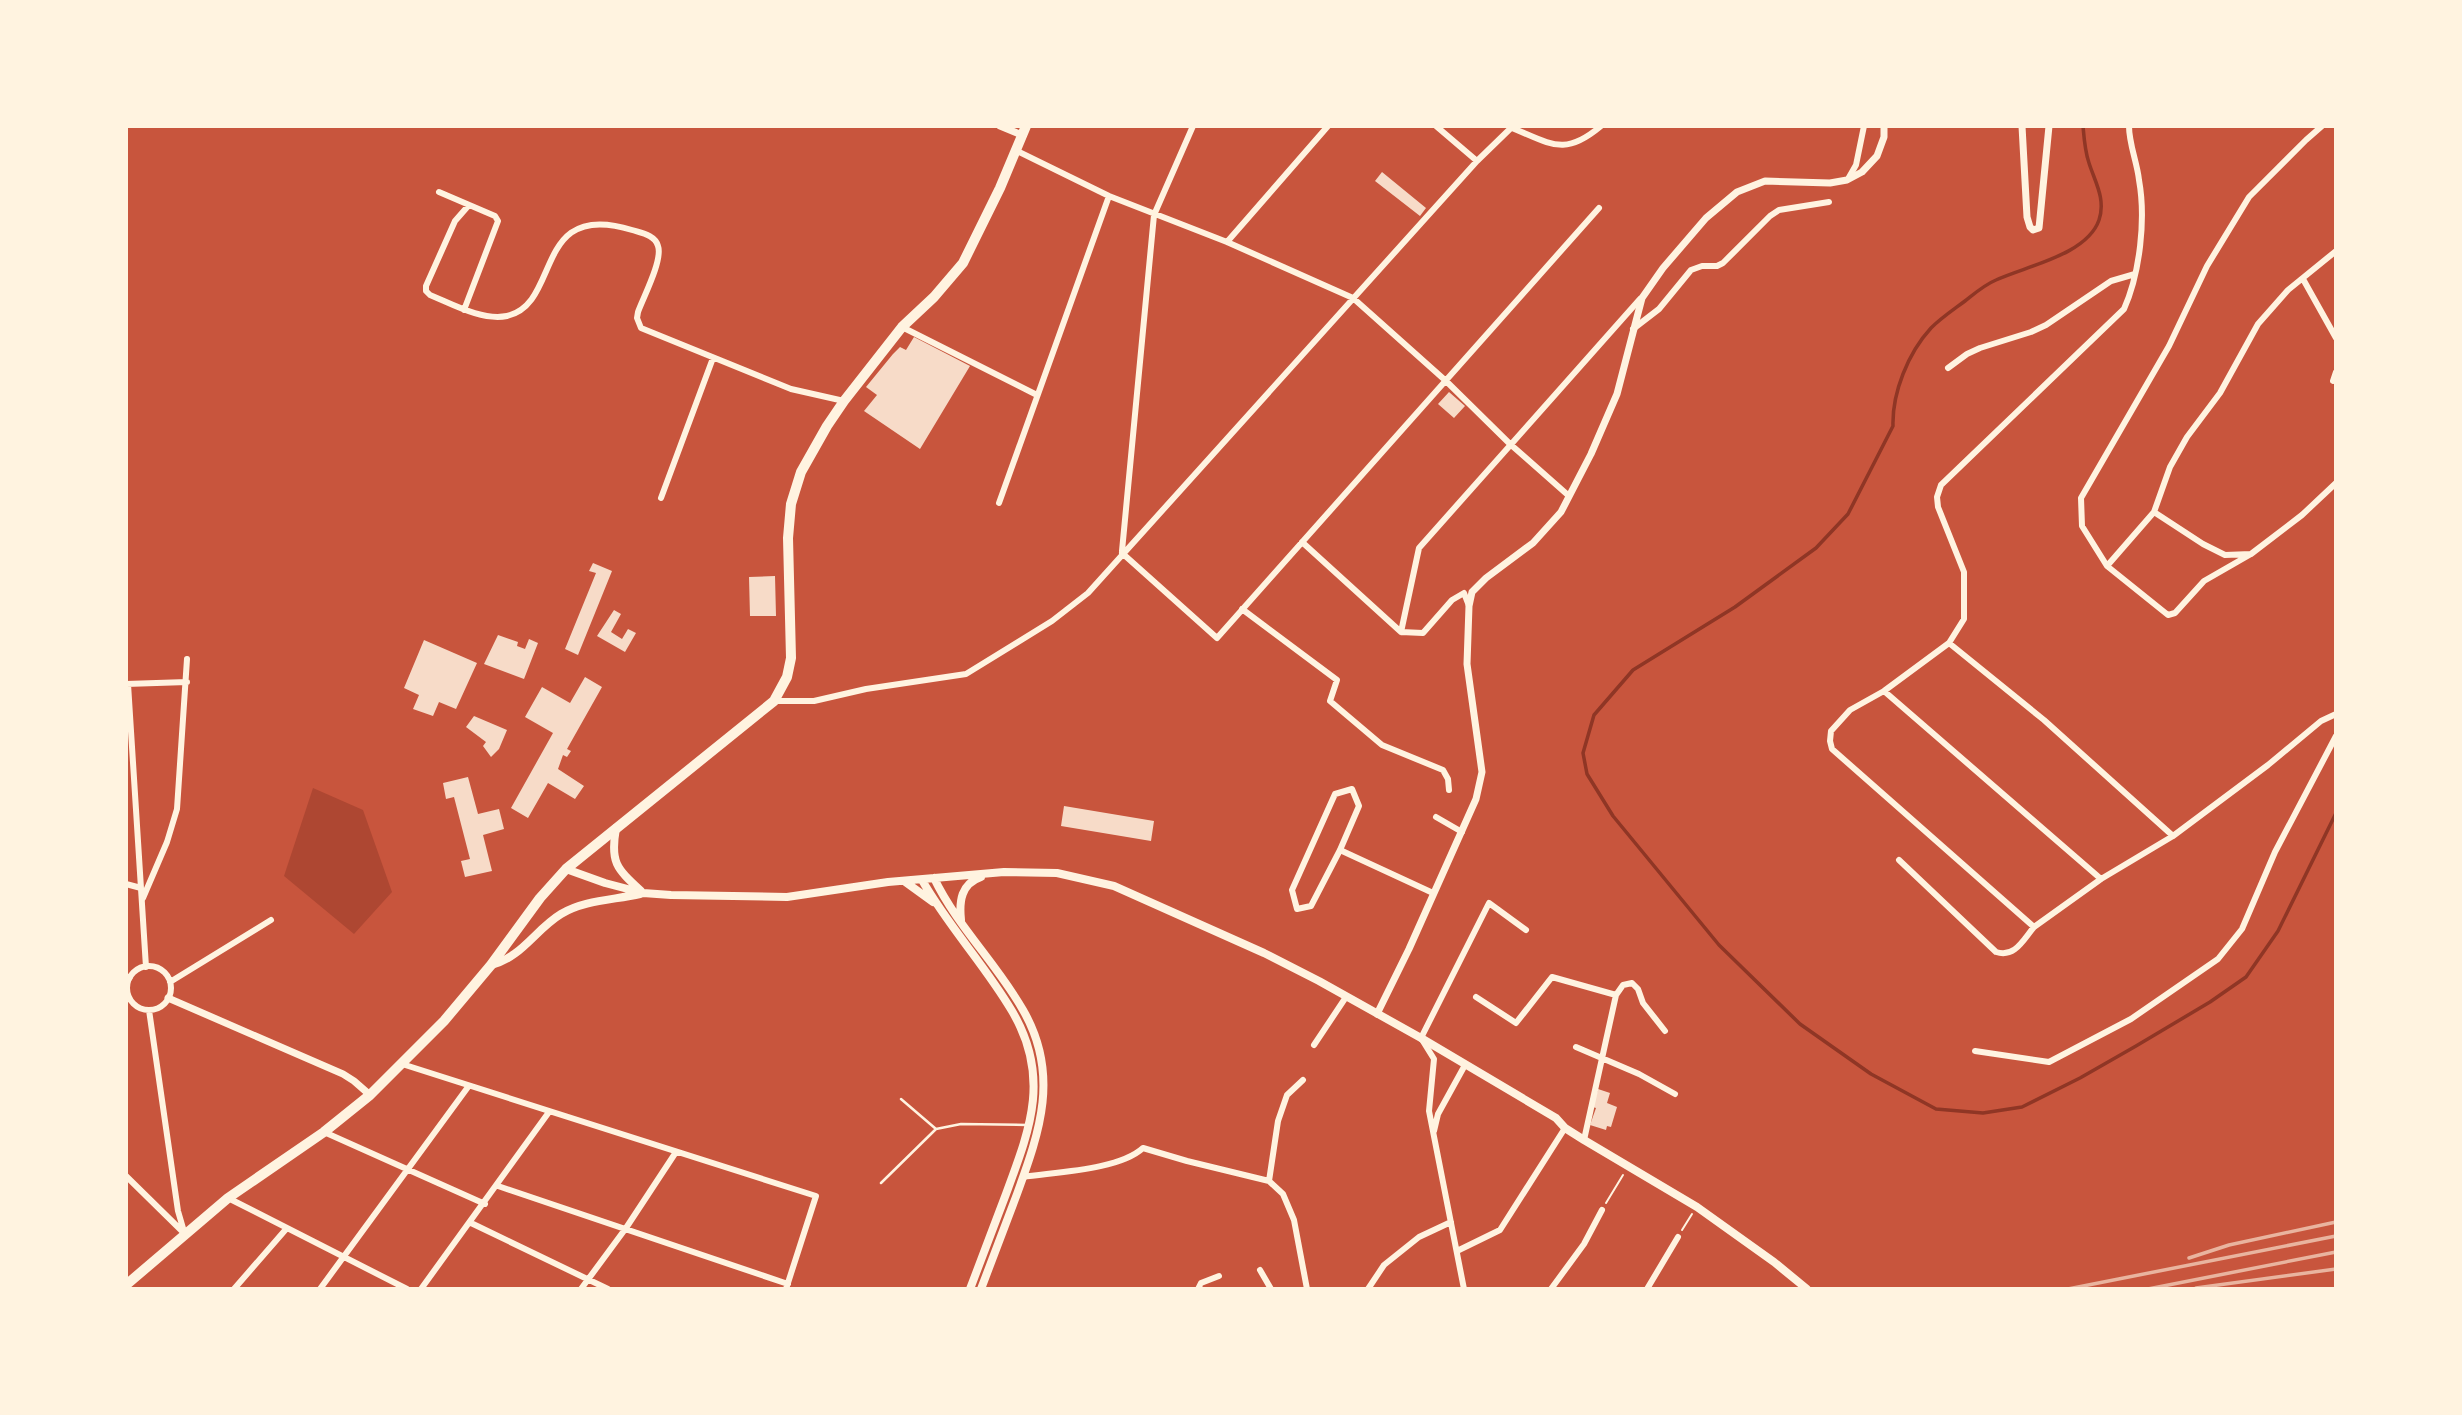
<svg xmlns="http://www.w3.org/2000/svg" width="2462" height="1415" font-family="'Source Sans 3',sans-serif">
  <style>
    .green { fill: #ae4732 }
    .lines { fill: none; stroke-linecap: round; stroke-linejoin: round }
    .stream { stroke: #8f3625; stroke-width: 3.5 }
    .building { fill: #f7dbc8 }
    .path { stroke: #fff3e0; stroke-width: 2 }
    .service { stroke: #fff3e0; stroke-width: 2.5 }
    .minor { stroke: #fff3e0; stroke-width: 6 }
    .tertiary { stroke: #fff3e0; stroke-width: 7 }
    .secondary { stroke: #fff3e0; stroke-width: 8 }
    .primary { stroke: #fff3e0; stroke-width: 10 }
    .rail { stroke: #e9b49f; stroke-width: 3.5 }
  </style>
  <rect width="100%" height="100%" fill="#c8553d"/>
  <path class="green" d="M 313,788 L 363,810 L 392,892 L 354,934 L 284,876 Z"/>
  <g class="lines">
    <path class="stream" d="M 2083,126 C 2084,138 2085,152 2089,163 C 2095,182 2106,199 2099,220 C 2087,255 2026,266 1996,280 C 1984,285 1974,294 1965,301 C 1953,310 1941,318 1931,328 C 1908,353 1892,393 1893,426 L 1848,514 L 1816,548 L 1735,607 L 1633,670 L 1594,715 L 1583,753 L 1587,774 L 1613,816 L 1719,945 L 1800,1024 L 1871,1074 L 1936,1109 L 1983,1113 L 2022,1107 L 2080,1078 L 2136,1046 L 2210,1002 L 2246,977 L 2278,931 L 2336,813"/>
  </g>
  <path class="building" d="M 1382,172 L 1426,208 L 1420,216 L 1375,181 Z
    M 914,337 L 970,366 L 920,449 L 864,411 L 877,395 L 866,387 L 893,354 L 900,347 L 906,350 Z
    M 1449,392 L 1465,406 L 1454,418 L 1438,404 Z
    M 593,563 L 612,571 L 578,655 L 565,649 L 596,573 L 589,571 Z
    M 775,576 L 776,616 L 750,616 L 749,577 Z
    M 614,610 L 621,614 L 611,632 L 622,639 L 628,629 L 636,633 L 625,652 L 597,636 Z
    M 498,635 L 518,642 L 517,646 L 525,649 L 529,639 L 538,643 L 524,679 L 484,664 Z
    M 424,640 L 477,663 L 456,709 L 439,702 L 433,716 L 413,709 L 419,695 L 404,688 Z
    M 585,677 L 602,687 L 567,749 L 571,751 L 567,757 L 563,755 L 558,769 L 584,786 L 575,799 L 548,783 L 528,818 L 511,808 L 553,733 L 525,717 L 542,687 L 570,703 Z
    M 474,716 L 507,730 L 499,749 L 491,757 L 483,746 L 486,742 L 466,727 Z
    M 468,777 L 478,814 L 499,809 L 504,829 L 483,835 L 492,871 L 465,877 L 461,861 L 470,859 L 454,797 L 446,799 L 443,783 Z
    M 1064,806 L 1154,821 L 1151,841 L 1061,826 Z
    M 1598,1089 L 1610,1093 L 1607,1103 L 1617,1107 L 1611,1127 L 1607,1126 L 1606,1130 L 1590,1125 L 1596,1108 L 1593,1107 Z"/>
  <g class="lines">
    <path class="path" d="M 1606,1203 L 1623,1175
      M 1682,1230 L 1692,1214"/>
    <path class="service" d="M 901,1099 L 936,1129
      M 881,1183 L 936,1129 L 961,1124 L 1027,1125"/>
    <path class="minor" d="M 1436,126 L 1477,161
      M 2129,126 C 2129,144 2137,162 2139,180 C 2146,219 2140,273 2124,309 L 1941,485 L 1937,497 L 1938,507 L 1964,572 L 1964,619 L 1949,643 L 1884,691 L 1850,710 L 1831,731 L 1830,741 L 1832,749 L 2034,927 L 2101,879 L 2173,836 L 2268,765 L 2321,721 L 2336,714
      M 1512,128 C 1552,144 1564,157 1601,126
      M 1017,151 L 1109,196 L 1227,242 L 1353,298 L 1446,381 L 1510,444 L 1569,496
      M 1848,179 L 1856,165 L 1864,126
      M 439,192 L 495,216 L 498,221 L 464,310
      M 469,205 L 455,221 L 426,286 L 426,291 L 430,295 C 452,304 482,321 507,316 C 562,304 532,199 632,230 C 641,233 655,235 658,246 C 663,260 643,298 638,312 L 637,318 L 641,328 L 791,389 L 844,401
      M 1227,242 L 1328,126
      M 2303,279 L 2336,338
      M 902,327 L 1037,395
      M 1633,329 L 1659,309 L 1691,270 L 1702,266 L 1717,266 L 1723,263 L 1770,216 L 1779,210 L 1829,202
      M 1948,368 L 1967,354 L 1980,348 L 2031,332 L 2046,325 L 2111,281 L 2135,274
      M 2333,381 L 2336,372
      M 661,498 L 713,358
      M 999,503 L 1109,196
      M 2154,512 L 2203,544 L 2225,555 L 2251,554 L 2302,515 L 2336,483
      M 1302,542 L 1401,632 L 1419,548 L 1640,299
      M 1122,551 L 1154,215 L 1193,126
      M 1122,553 L 1217,638 L 1599,208
      M 2251,554 L 2204,581 L 2175,613 L 2168,615 L 2107,566 L 2082,526 L 2081,498 L 2169,346 L 2207,266 L 2249,197 L 2306,140 L 2322,126
      M 2107,566 L 2154,512 L 2170,467 L 2187,437 L 2220,393 L 2258,324 L 2288,290 L 2336,251
      M 1242,609 L 1337,680 L 1330,701 L 1382,745 L 1443,770 L 1448,779 L 1449,790
      M 1401,632 L 1423,633 L 1452,600 L 1464,593 L 1469,606
      M 1949,643 L 2044,720 L 2173,836
      M 126,684 L 187,682
      M 128,684 L 146,967
      M 1884,691 L 2101,879
      M 774,701 L 814,701 L 866,689 L 966,674 L 1052,621 L 1088,593 L 1477,161 L 1513,126
      M 1352,789 L 1359,806 L 1340,850 L 1311,906 L 1297,909 L 1292,890 L 1335,794 Z
      M 1436,817 L 1462,832
      M 1340,850 L 1433,893
      M 1899,860 L 1996,952 C 2015,958 2023,940 2034,927
      M 126,884 L 141,888
      M 143,898 L 167,842 L 177,809 L 187,659
      M127 988a22 22 0 1 1 44 0a22 22 0 1 1-44 0Z
      M 170,982 L 271,920
      M 1616,995 L 1623,985 L 1632,983 L 1638,989 L 1643,1003 L 1665,1031
      M 1476,997 L 1516,1023 L 1552,977 L 1616,995 L 1584,1140
      M 149,1010 L 178,1211 L 185,1235
      M 1314,1045 L 1346,997
      M 1576,1047 L 1639,1074 L 1675,1094
      M 1975,1051 L 2049,1062 L 2131,1019 L 2218,959 L 2242,929 L 2275,852 L 2336,736
      M 402,1064 L 816,1196 L 786,1289
      M 1434,1131 L 1438,1114 L 1465,1065
      M 324,1132 L 485,1204
      M 126,1176 L 184,1233
      M 1023,1177 C 1056,1172 1119,1170 1143,1148 L 1187,1161 L 1269,1181 L 1283,1194 L 1294,1220 L 1307,1289
      M 1269,1181 L 1278,1121 L 1287,1095 L 1303,1080
      M 498,1186 L 788,1284
      M 228,1198 L 407,1289
      M 471,1223 L 608,1289
      M 1457,1251 L 1500,1230 L 1565,1128
      M 1260,1270 L 1271,1289
      M 234,1289 L 287,1228
      M 320,1289 L 468,1087
      M 421,1289 L 549,1112
      M 581,1289 L 626,1228 L 676,1152
      M 1198,1289 L 1201,1283 L 1219,1276
      M 1368,1289 L 1384,1265 L 1419,1237 L 1451,1222
      M 1464,1289 L 1429,1111 L 1434,1059 L 1421,1038 L 1489,903 L 1526,930
      M 1551,1289 L 1584,1244 L 1602,1210
      M 1647,1289 L 1678,1237"/>
    <path class="tertiary" d="M 1000,126 L 1022,135
      M 2022,126 L 2027,217 L 2030,227 L 2033,230 L 2039,228 L 2049,126
      M 126,977 L 129,978
      M 168,998 L 343,1074 L 354,1081 L 370,1095
      M 1377,1014 L 1409,949 L 1476,799 L 1482,772 L 1467,664 L 1469,606 L 1472,592 L 1486,578 L 1533,543 L 1561,512 L 1591,454 L 1617,394 L 1642,298 L 1663,268 L 1706,218 L 1737,192 L 1765,181 L 1830,183 L 1847,180 L 1862,172 L 1877,156 L 1884,137 L 1884,126"/>
    <path class="secondary" d="M 616,828 C 610,862 616,868 641,891
      M 566,869 L 605,883 L 643,893 L 671,895 L 787,897 L 888,882 L 1004,872 L 1057,873 L 1114,886 L 1264,953 L 1319,981 L 1421,1038 L 1556,1118 L 1565,1128 L 1584,1140 L 1697,1207 L 1774,1262 L 1807,1289
      M 934,878 C 957,926 997,964 1023,1010 C 1060,1074 1040,1131 1017,1194 C 1005,1226 993,1258 981,1289
      M 922,880 C 948,926 985,965 1012,1011 C 1051,1077 1030,1129 1006,1194 C 994,1226 982,1257 970,1289
      M 904,881 L 933,902
      M 961,920 C 959,901 961,884 981,877
      M 491,965 C 521,958 536,929 561,914 C 584,900 614,900 640,894"/>
    <path class="primary" d="M 126,1285 L 228,1198 L 324,1132 L 370,1095 L 444,1021 L 491,965 L 540,898 L 566,869 L 774,701 L 787,677 L 791,658 L 788,538 L 791,504 L 801,472 L 827,426 L 844,401 L 902,327 L 934,297 L 963,263 L 1000,188 L 1026,126"/>
    <path class="rail" d="M 2189,1258 L 2229,1245 L 2336,1222
      M 2196,1288 L 2336,1269
      M 2068,1289 L 2336,1236
      M 2148,1289 L 2336,1252"/>
  </g>
  <rect width="2462" height="1415" fill="none" stroke="#fff3e0" stroke-width="256"/>
</svg>
